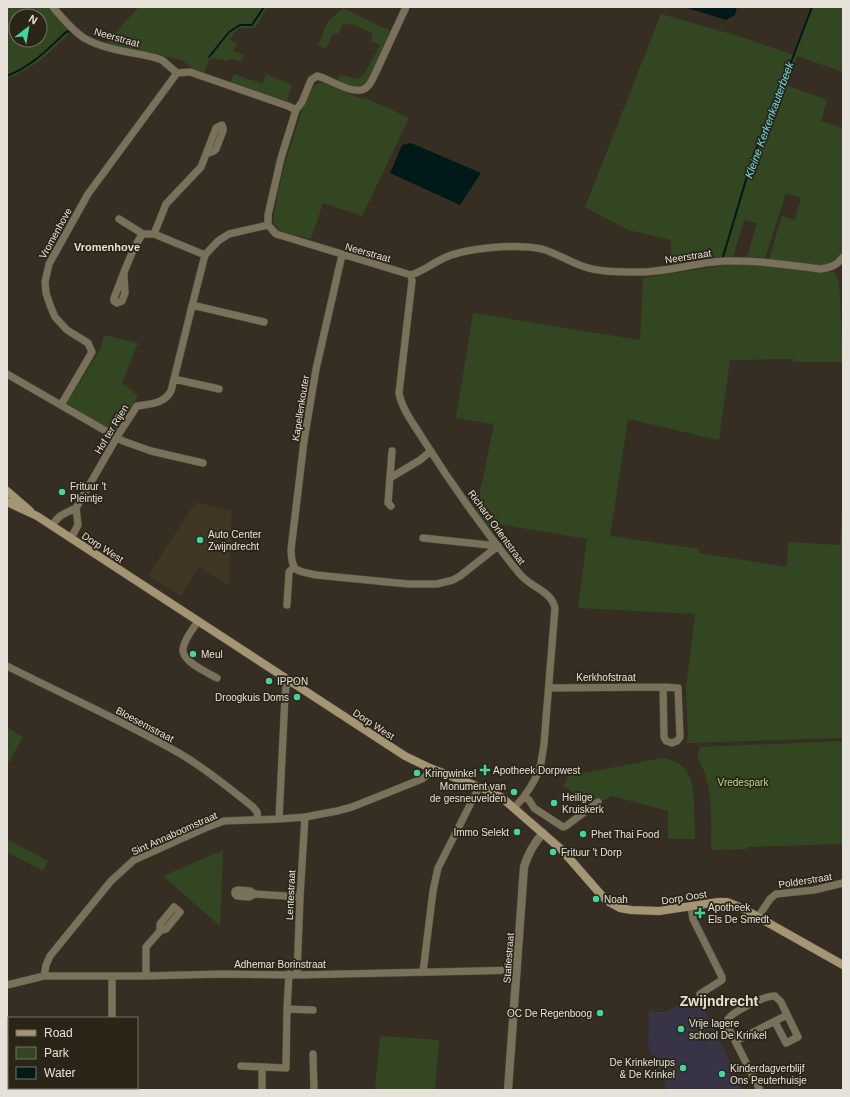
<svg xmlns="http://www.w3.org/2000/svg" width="850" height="1097" font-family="Arial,sans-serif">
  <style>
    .built { fill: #403623 }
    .education { fill: #383445 }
    .green { fill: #334622; fill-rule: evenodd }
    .water { fill: #02191a }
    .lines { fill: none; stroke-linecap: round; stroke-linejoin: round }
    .stream { stroke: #02191a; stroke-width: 2 }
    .minor-casing { stroke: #524b3f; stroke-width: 8 }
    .tertiary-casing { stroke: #524b3f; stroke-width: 9 }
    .secondary-casing { stroke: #524b3f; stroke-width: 9 }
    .minor { stroke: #7a715b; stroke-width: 7 }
    .tertiary { stroke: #7a715b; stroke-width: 8 }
    .secondary { stroke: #a49672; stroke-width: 8 }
    .poi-dot { fill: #43d4a0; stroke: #2b2518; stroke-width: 1.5 }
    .labels { text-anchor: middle; stroke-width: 3.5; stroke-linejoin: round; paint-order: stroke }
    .street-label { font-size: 10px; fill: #e6e2da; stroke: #2b2518 }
    .poi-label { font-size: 10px; fill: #e6e2da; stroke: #2b2518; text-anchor: start }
    .park-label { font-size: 10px; fill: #b2da90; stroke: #2b2518 }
    .water-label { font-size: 11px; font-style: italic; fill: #69e0e3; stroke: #2b2518 }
    .neighbourhood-label { font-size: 11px; font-weight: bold; fill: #e8dfcf; stroke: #2b2518 }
    .district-label { font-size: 14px; font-weight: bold; fill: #e8dfcf; stroke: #2b2518 }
  </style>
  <rect width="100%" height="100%" fill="#362e22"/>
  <path class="built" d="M 196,502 L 232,511 L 229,585 L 199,567 L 181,596 L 148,575 Z"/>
  <path class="education" d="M 697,995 L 724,1049 L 743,1090 L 666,1090 L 666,1084 L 648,1046 L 649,1011 L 665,1012 Z"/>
  <path class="green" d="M 7,7 L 48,7 L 68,30 L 68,35 L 40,61 L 16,75 L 7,79 ZM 16,16 L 40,16 L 40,40 L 16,40 Z
    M 139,7 L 268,7 L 255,28 L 239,28 L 229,40 L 237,43 L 234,51 L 244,55 L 242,62 L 231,59 L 228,61 L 212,58 L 208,61 L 204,73 L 195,71 L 182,60 L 106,43 Z
    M 813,7 L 843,7 L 843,72 L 797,56 L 786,85 L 827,100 L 821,121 L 843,128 L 843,252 C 840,256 837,261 832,263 C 822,269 783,261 769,259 L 782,216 L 795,220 L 801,198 L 786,193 L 765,258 L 747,257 L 757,223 L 744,220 L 733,257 L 702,258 L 671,265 L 671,240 L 628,230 L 585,207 L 661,14 L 738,36 L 794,55 Z
    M 343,8 L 392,32 L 368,83 C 359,91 349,86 339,83 L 339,76 L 341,75 L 358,79 L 364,75 L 380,45 L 371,41 L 373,33 L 354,25 L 343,24 L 338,34 L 333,33 L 326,49 L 318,45 L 328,21 Z
    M 234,74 L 263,84 L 266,74 L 292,85 L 287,101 L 230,82 Z
    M 319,83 L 324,83 L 357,97 L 368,99 L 409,118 L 362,216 L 323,203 L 311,239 L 279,231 L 273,220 L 279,188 L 286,160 L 303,107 L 312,88 Z
    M 740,263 L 781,267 L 817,272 L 834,272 L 839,281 L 843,362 L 793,362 L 793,359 L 730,360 L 719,440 L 628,419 L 610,536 L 699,549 L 699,553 L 787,567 L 788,542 L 840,545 L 843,490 L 843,738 L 686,743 L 688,737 L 686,689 L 695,614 L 578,608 L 587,539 L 498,524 L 489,530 L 476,512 L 494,424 L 456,418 L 473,313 L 640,340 L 643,278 Z
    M 104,335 L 138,343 L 122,383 L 138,396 L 115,434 L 66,404 L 101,348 Z
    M 7,727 L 23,737 L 7,765 Z
    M 843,741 L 843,844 L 748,847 L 747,849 L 711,850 C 711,821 714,782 697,758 L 700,747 Z
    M 665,758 C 691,765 693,780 694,804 C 694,815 695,827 695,839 L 668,839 L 668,811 L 612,796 C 603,802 599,799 590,803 L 563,786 L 568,776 L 658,759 Z
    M 7,839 L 48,861 L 43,871 L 7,852 Z
    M 223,850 L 220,926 L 163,876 Z
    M 380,1036 L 439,1040 L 435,1090 L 375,1090 Z"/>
  <path class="water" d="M 684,7 L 737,7 L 735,15 L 726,20 Z
    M 411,143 L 481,173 L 460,205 L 390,173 L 402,145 Z"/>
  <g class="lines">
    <path class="stream" d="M 209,57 L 229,32 L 240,25 L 252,25 L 264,7
      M 7,76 C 32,66 47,50 66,32 L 70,31 L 72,32
      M 723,257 L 754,153 L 769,120 L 812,7"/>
    <defs>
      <path id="minor" d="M 53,7 C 62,18 72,30 84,38 C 105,50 132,52 156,58 L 162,60 L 177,73 L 190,72 L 288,106 L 296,110
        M 406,7 L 375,74 C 373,78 371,83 368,86 C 357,99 331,79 317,76 L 311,80 L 302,102 L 296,110 L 281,158 L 268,215 L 268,225 L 276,234 L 411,275 C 423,271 433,263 444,258 C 468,247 517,244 542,249 C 556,253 568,261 582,266 C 599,272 617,272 636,272 C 666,273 696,262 726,261 C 757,260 788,265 820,269 C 829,268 837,266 843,257
        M 119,219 L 143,234 L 154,234 L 205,255
        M 154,234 L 166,204 L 201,167 L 206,154 L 214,151 L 216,149 L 223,131 L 223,128 L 222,125 L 216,128 L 206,154
        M 342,255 L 316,369 L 304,441 L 291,550 C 292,573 296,570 316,575 L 408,584 L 437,584 L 453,580 L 460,576 L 498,546
        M 124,274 L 125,293 L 122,301 L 117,303 L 114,301 L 114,298 C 120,284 133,244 143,234
        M 411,275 L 412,281 L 399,393 C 402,409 413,423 421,436 C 451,484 484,530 519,573 C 529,587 551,590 555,608 L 544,744 L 541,763 C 537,779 526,796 514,808
        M 192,305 L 264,322
        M 7,374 L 123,441 L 151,451 L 203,463
        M 174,379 L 219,389
        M 61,405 L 92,352 L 88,343 L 67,330 L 55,317 L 50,305 L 46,293 L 45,282 L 49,264 L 88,194 L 177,73
        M 390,478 L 420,460 L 431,451
        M 391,506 L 388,503 L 392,451
        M 52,526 C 59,514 64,514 76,508
        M 71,538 L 78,525 L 76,508 L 120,432 L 137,406 C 150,404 164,404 171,391 L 194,298 L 205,255 L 218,241 L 229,234 L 268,225
        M 423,538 L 498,546
        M 287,605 L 289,572 L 294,567
        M 198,621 C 193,629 184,639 183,649 C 181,661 208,673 217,678
        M 7,666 C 64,695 123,721 179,753 C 205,768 229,788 253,807 L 257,812 L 258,820
        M 549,688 L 663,687 L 678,688 L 680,737 L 677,741 L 672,743 L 666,741 L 664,737 L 663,687
        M 524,797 L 529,800 L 534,808 L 563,827 L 566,826 L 598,802
        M 279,819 L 285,696 L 286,687 L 290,681
        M 255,894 L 249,897 L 237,896 L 235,894 L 235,891 L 238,890 L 250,891 L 255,894 L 300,897
        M 691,906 L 693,919 L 722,977 L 722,980 L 700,994
        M 758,917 L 770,899 L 776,894 L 814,890 L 843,883
        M 423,972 L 433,891 L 438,868 L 479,787
        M 297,975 L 300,897 L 305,817
        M 44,976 L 46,965 L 50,956 L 111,881 L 134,860 L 205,828 L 224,821 L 279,819 L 305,817 L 337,811 L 352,807 L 422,779 L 426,776 L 430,768
        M 112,976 L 112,1018
        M 146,976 L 146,947 L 160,931 L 166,929 L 180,912 L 174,907 L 160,924 L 160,931
        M 7,985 L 44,976 L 146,976 L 221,974 L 297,975 L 517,970
        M 287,1009 L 313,1010
        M 736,1041 L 787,1015
        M 313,1054 L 314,1090
        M 241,1066 L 286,1068 L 287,1009 L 289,974
        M 262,1067 L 262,1090
        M 760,1090 L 729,1029 L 728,1019 C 734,1011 766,995 775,996 L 781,1002 L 798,1037 L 786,1043 L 775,1022"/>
      <path id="tertiary" d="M 508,1090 L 524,867 C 528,854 534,843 543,833"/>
      <path id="secondary" d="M 7,491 L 30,511
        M 7,502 L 37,516 L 405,756 L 430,768 L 487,790 L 501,797 L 562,850 L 603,897 L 609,902 L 620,908 L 631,910 L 659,911 L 718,902 L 727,902 L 742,908 L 843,965"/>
    </defs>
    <use href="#minor" class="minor-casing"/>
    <use href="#tertiary" class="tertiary-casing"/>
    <use href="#secondary" class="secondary-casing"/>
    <use href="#minor" class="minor"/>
    <use href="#tertiary" class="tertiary"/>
    <use href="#secondary" class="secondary"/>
  </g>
  <g class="poi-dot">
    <circle cx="62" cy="492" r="4"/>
    <circle cx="200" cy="540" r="4"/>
    <circle cx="193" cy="654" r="4"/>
    <circle cx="269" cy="681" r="4"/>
    <circle cx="297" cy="697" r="4"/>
    <path d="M483 764h4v4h4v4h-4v4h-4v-4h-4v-4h4z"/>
    <circle cx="417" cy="773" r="4"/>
    <circle cx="514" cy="792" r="4"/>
    <circle cx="554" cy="803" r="4"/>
    <circle cx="517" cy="832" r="4"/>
    <circle cx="583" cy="834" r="4"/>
    <circle cx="553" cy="852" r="4"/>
    <circle cx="596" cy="899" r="4"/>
    <path d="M698 907h4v4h4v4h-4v4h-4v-4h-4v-4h4z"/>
    <circle cx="600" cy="1013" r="4"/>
    <circle cx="681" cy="1029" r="4"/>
    <circle cx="683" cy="1068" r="4"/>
    <circle cx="722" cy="1074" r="4"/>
  </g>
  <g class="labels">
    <g class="street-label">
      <text transform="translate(117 37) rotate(16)" y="4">Neerstraat</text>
      <text transform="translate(55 233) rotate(-61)" y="4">Vromenhove</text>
      <text transform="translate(368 252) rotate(16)" y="4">Neerstraat</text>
      <text transform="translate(688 256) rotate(-9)" y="4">Neerstraat</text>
      <text transform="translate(300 408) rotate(-81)" y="4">Kapellenkouter</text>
      <text transform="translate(111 429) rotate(-59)" y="4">Hof ter Rijen</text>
      <text transform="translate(497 527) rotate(54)" y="4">Richard Orlentstraat</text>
      <text transform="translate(103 547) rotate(33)" y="4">Dorp West</text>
      <text x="606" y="681">Kerkhofstraat</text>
      <text transform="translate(145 724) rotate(28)" y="4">Bloesemstraat</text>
      <text transform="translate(374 724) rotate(33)" y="4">Dorp West</text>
      <text transform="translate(174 833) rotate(-24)" y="4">Sint Annaboomstraat</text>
      <text transform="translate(805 880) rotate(-9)" y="4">Polderstraat</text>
      <text transform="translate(290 895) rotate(-87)" y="4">Lentestraat</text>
      <text transform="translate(684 897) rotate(-9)" y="4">Dorp Oost</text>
      <text transform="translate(508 958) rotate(-86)" y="4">Statiestraat</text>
      <text x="280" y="968">Adhemar Borinstraat</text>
    </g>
    <g class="poi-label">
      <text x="70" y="490">Frituur 't<tspan x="70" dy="12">Pleintje</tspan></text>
      <text x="208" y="538">Auto Center<tspan x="208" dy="12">Zwijndrecht</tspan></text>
      <text x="201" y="658">Meul</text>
      <text x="277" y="685">IPPON</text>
      <text x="289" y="701" text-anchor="end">Droogkuis Doms</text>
      <text x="493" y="774">Apotheek Dorpwest</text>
      <text x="425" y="777">Kringwinkel</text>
      <text x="506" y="790" text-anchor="end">Monument van<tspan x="506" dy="12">de gesneuvelden</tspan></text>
      <text x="562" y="801">Heilige<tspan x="562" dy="12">Kruiskerk</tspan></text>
      <text x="509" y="836" text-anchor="end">Immo Selekt</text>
      <text x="591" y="838">Phet Thai Food</text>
      <text x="561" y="856">Frituur 't Dorp</text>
      <text x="604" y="903">Noah</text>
      <text x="708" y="911">Apotheek<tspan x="708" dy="12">Els De Smedt</tspan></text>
      <text x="592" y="1017" text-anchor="end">OC De Regenboog</text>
      <text x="689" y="1027">Vrije lagere<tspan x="689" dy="12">school De Krinkel</tspan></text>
      <text x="675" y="1066" text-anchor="end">De Krinkelrups<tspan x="675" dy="12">&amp; De Krinkel</tspan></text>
      <text x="730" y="1072">Kinderdagverblijf<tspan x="730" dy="12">Ons Peuterhuisje</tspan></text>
    </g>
    <g class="park-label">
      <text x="743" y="786">Vredespark</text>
    </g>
    <g class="water-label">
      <text transform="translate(769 120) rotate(-70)" y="4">Kleine Kerkenkauterbeek</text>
    </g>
    <g class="neighbourhood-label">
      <text x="107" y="251">Vromenhove</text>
    </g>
    <g class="district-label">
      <text x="719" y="1006">Zwijndrecht</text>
    </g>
  </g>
  <rect width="850" height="1097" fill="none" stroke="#e6e2da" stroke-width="16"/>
  <rect x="8" y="1017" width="130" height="72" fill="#2b2518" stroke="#767166"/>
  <rect x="16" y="1030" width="20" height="6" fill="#a49672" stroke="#767166"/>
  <text x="44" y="1037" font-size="12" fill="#e6e2da">Road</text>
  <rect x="16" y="1047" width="20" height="12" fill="#334622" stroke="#767166"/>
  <text x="44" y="1057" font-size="12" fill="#e6e2da">Park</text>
  <rect x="16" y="1067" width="20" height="12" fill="#02191a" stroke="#767166"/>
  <text x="44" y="1077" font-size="12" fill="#e6e2da">Water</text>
  <g transform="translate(28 28) rotate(31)"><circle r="19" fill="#2b2518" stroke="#767166"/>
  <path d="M0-3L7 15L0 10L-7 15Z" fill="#43d4a0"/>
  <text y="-6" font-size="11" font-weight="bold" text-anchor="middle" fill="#e6e2da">N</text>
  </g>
</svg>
